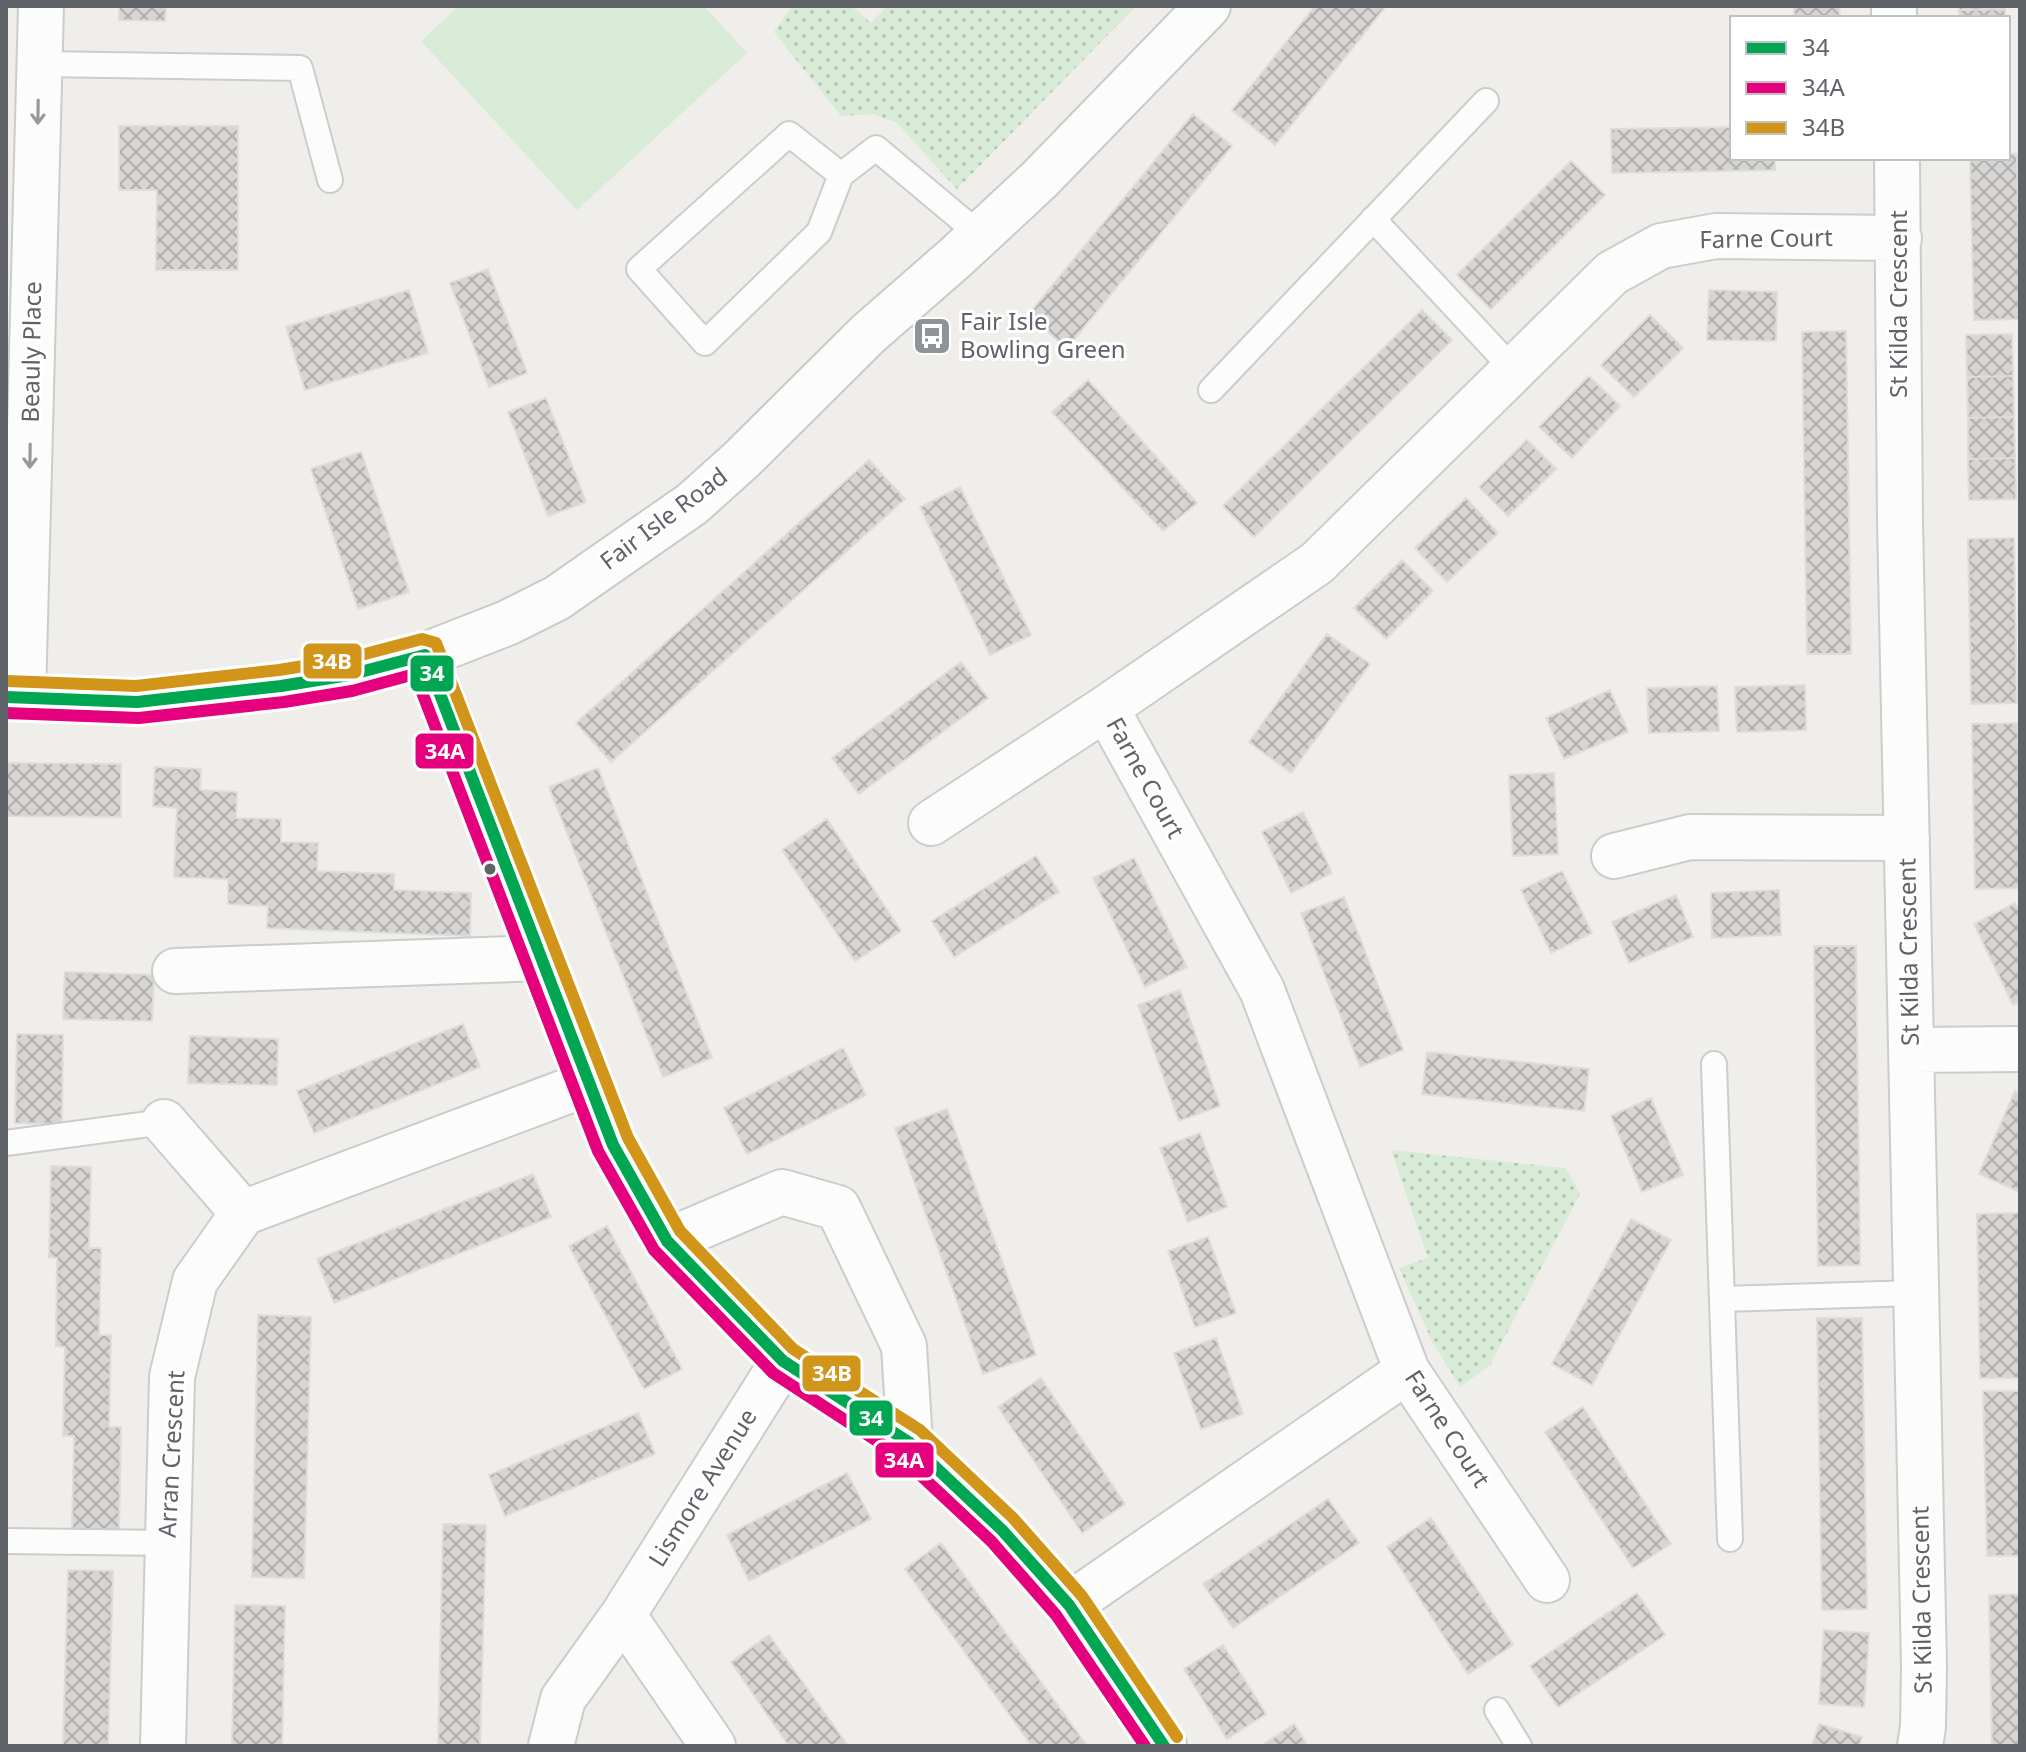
<svg xmlns="http://www.w3.org/2000/svg" width="2026" height="1752" font-family="'Noto Sans',sans-serif">
  <style>
    .grass { fill: url(#grass-dots) }
    .park { fill: #d8ebd6 }
    .building { fill: url(#building-cross-hatch); stroke: #deddd9; stroke-width: 2 }
    .lines { fill: none; stroke-linecap: round; stroke-linejoin: round }
    .lane-casing { stroke: #cbcccc; stroke-width: 28 }
    .street-casing { stroke: #cbcccc; stroke-width: 48 }
    .secondary-casing { stroke: #cacacb; stroke-width: 48 }
    .lane { stroke: #fdfcfc; stroke-width: 24 }
    .street { stroke: #fdfcfc; stroke-width: 44 }
    .secondary { stroke: #fdfcfc; stroke-width: 44 }
    .bus-1-casing { stroke: #fff; stroke-width: 18 }
    .bus-2-casing { stroke: #fff; stroke-width: 18 }
    .bus-3-casing { stroke: #fff; stroke-width: 18 }
    .bus-1 { stroke: #00a651; stroke-width: 12 }
    .bus-2 { stroke: #e5007d; stroke-width: 12 }
    .bus-3 { stroke: #d1951a; stroke-width: 12 }
    .oneway { stroke: #96999c }
    .bus-dot { fill: #5f6368; stroke: #fff; stroke-width: 3 }
    .labels { text-anchor: middle; stroke-width: 6; stroke-linejoin: round; paint-order: stroke }
    .street-label { font-size: 24px; fill: #5f6368; stroke: #fff }
    .poi-label { font-size: 24px; fill: #5f6368; stroke: #fff; text-anchor: start }
    .line-badge { stroke: #fff; stroke-width: 3 }
    .badge-label { font-size: 22px; text-anchor: middle; font-weight: bold; fill: #fff }
  </style>
  <defs>
    <pattern id="grass-dots" width="8" height="8" patternUnits="userSpaceOnUse" patternTransform="scale(2)"><rect width="8" height="8" fill="#d8ebd6"/><path d="M2 2h.1M6 6h.1" fill="none" stroke="#b2c2b1" stroke-width="1.8" stroke-linecap="round"/></pattern>
    <pattern id="building-cross-hatch" width="8" height="8" patternUnits="userSpaceOnUse" patternTransform="scale(2)"><rect width="8" height="8" fill="#d6d5d3"/><path d="M0 0l8 8M0 8l8-8" fill="none" stroke="#b1b0af"/></pattern>
  </defs>
  <rect width="100%" height="100%" fill="#efeeea"/>
  <path class="grass" d="M 792,6 L 851,6 L 871,23 L 887,6 L 1136,6 L 957,189 L 897,123 L 873,114 L 841,116 L 774,32 Z
    M 1391,1150 L 1566,1168 L 1580,1194 L 1490,1365 L 1460,1387 L 1433,1343 L 1399,1268 L 1428,1258 Z"/>
  <path class="park" d="M 459,6 L 704,6 L 747,53 L 577,210 L 421,41 Z"/>
  <path class="building" d="M 119,6 L 166,6 L 165,21 L 119,20 Z
    M 1315,6 L 1386,6 L 1275,145 L 1232,110 Z
    M 1794,6 L 1839,6 L 1840,18 L 1794,18 Z
    M 1959,6 L 2005,6 L 2005,9 L 1959,10 Z
    M 2005,9 L 2005,18 L 1959,18 L 1959,10 Z
    M 1193,114 L 1232,146 L 1067,348 L 1028,315 Z
    M 119,126 L 238,126 L 238,270 L 156,270 L 157,190 L 119,190 Z
    M 1732,127 L 1732,158 L 1775,158 L 1775,170 L 1612,173 L 1611,129 Z
    M 2008,154 L 2017,154 L 2020,319 L 1974,320 L 1970,158 L 2008,158 Z
    M 1571,161 L 1605,195 L 1491,309 L 1457,275 Z
    M 488,269 L 527,373 L 489,387 L 450,283 Z
    M 409,290 L 428,353 L 305,390 L 286,327 Z
    M 1709,290 L 1777,292 L 1776,341 L 1707,340 Z
    M 1422,310 L 1452,340 L 1254,537 L 1223,506 Z
    M 1650,315 L 1683,348 L 1634,397 L 1601,365 Z
    M 1846,331 L 1851,654 L 1807,654 L 1802,332 Z
    M 2012,334 L 2013,376 L 1967,377 L 1966,335 Z
    M 1589,376 L 1620,406 L 1572,458 L 1539,427 Z
    M 2013,376 L 2014,417 L 1968,418 L 1967,377 Z
    M 1088,380 L 1197,503 L 1163,531 L 1052,412 Z
    M 546,398 L 586,502 L 548,516 L 508,412 Z
    M 2014,417 L 2015,458 L 1968,459 L 1968,418 Z
    M 1527,440 L 1556,469 L 1508,516 L 1479,487 Z
    M 361,452 L 409,592 L 358,609 L 311,469 Z
    M 2015,458 L 2016,499 L 1969,500 L 1968,459 Z
    M 869,460 L 905,499 L 611,762 L 576,723 Z
    M 960,487 L 1031,635 L 990,655 L 920,507 Z
    M 1466,498 L 1498,533 L 1447,582 L 1415,548 Z
    M 2014,538 L 2017,703 L 1971,704 L 1968,539 Z
    M 1402,560 L 1433,591 L 1386,639 L 1354,608 Z
    M 1327,634 L 1370,664 L 1291,773 L 1249,742 Z
    M 961,662 L 988,698 L 859,794 L 832,758 Z
    M 1805,685 L 1806,730 L 1737,732 L 1735,687 Z
    M 1717,686 L 1719,731 L 1649,733 L 1647,688 Z
    M 1610,690 L 1628,732 L 1564,759 L 1546,718 Z
    M 2018,723 L 2020,888 L 1975,889 L 1972,724 Z
    M 6,763 L 121,764 L 121,817 L 6,816 Z
    M 155,767 L 201,769 L 200,790 L 237,792 L 236,818 L 281,819 L 281,842 L 318,843 L 317,871 L 394,874 L 394,890 L 471,893 L 470,936 L 267,928 L 268,906 L 228,904 L 228,879 L 174,877 L 177,808 L 153,806 Z
    M 598,768 L 712,1058 L 663,1077 L 549,787 Z
    M 1554,773 L 1558,854 L 1513,856 L 1509,775 Z
    M 1303,812 L 1332,873 L 1291,893 L 1262,832 Z
    M 827,819 L 901,931 L 855,961 L 782,850 Z
    M 1036,856 L 1059,892 L 954,957 L 932,921 Z
    M 1134,858 L 1187,967 L 1145,987 L 1093,878 Z
    M 1562,871 L 1592,933 L 1551,953 L 1521,890 Z
    M 1779,890 L 1781,935 L 1712,938 L 1711,893 Z
    M 1676,895 L 1693,937 L 1629,963 L 1612,922 Z
    M 1344,897 L 1403,1050 L 1360,1067 L 1301,913 Z
    M 2015,903 L 2020,913 L 2020,1001 L 2013,1005 L 1974,924 Z
    M 1814,946 L 1856,946 L 1860,1265 L 1818,1266 Z
    M 65,972 L 154,975 L 152,1021 L 63,1019 Z
    M 1180,990 L 1220,1106 L 1179,1121 L 1138,1005 Z
    M 463,1024 L 480,1067 L 314,1133 L 297,1091 Z
    M 17,1034 L 63,1035 L 62,1124 L 15,1123 Z
    M 190,1036 L 278,1039 L 277,1085 L 188,1083 Z
    M 843,1048 L 866,1095 L 747,1154 L 724,1108 Z
    M 1427,1052 L 1589,1069 L 1584,1111 L 1422,1094 Z
    M 2015,1091 L 2020,1094 L 2020,1192 L 1979,1174 Z
    M 1651,1098 L 1683,1175 L 1642,1192 L 1611,1116 Z
    M 947,1109 L 1036,1355 L 983,1374 L 895,1128 Z
    M 1200,1133 L 1227,1207 L 1188,1222 L 1160,1148 Z
    M 51,1166 L 91,1167 L 89,1248 L 101,1248 L 99,1335 L 111,1335 L 109,1427 L 121,1427 L 119,1531 L 72,1530 L 74,1436 L 63,1436 L 65,1347 L 56,1346 L 57,1258 L 49,1257 Z
    M 533,1174 L 551,1217 L 334,1303 L 317,1259 Z
    M 2020,1213 L 2020,1378 L 1980,1378 L 1977,1214 Z
    M 1631,1219 L 1671,1240 L 1592,1385 L 1552,1364 Z
    M 607,1226 L 682,1369 L 644,1389 L 569,1246 Z
    M 1208,1237 L 1236,1313 L 1195,1327 L 1168,1251 Z
    M 258,1315 L 311,1317 L 304,1578 L 252,1577 Z
    M 1817,1318 L 1862,1318 L 1867,1609 L 1822,1610 Z
    M 1216,1338 L 1243,1414 L 1201,1429 L 1174,1353 Z
    M 1041,1378 L 1125,1504 L 1082,1533 L 998,1407 Z
    M 1983,1391 L 2020,1391 L 2020,1556 L 1987,1556 Z
    M 1583,1407 L 1671,1544 L 1633,1568 L 1545,1432 Z
    M 638,1413 L 655,1454 L 505,1516 L 489,1475 Z
    M 847,1473 L 871,1519 L 749,1581 L 727,1535 Z
    M 1328,1499 L 1359,1543 L 1233,1628 L 1203,1584 Z
    M 1431,1518 L 1513,1645 L 1468,1674 L 1387,1547 Z
    M 443,1524 L 486,1525 L 480,1746 L 438,1746 Z
    M 941,1543 L 1087,1746 L 1032,1746 L 905,1569 Z
    M 68,1570 L 113,1571 L 108,1746 L 63,1746 Z
    M 1637,1593 L 1665,1635 L 1558,1707 L 1530,1666 Z
    M 2020,1594 L 2020,1746 L 1992,1746 L 1989,1595 Z
    M 235,1605 L 285,1606 L 282,1746 L 232,1746 Z
    M 1824,1630 L 1869,1633 L 1864,1707 L 1819,1704 Z
    M 769,1635 L 848,1746 L 789,1746 L 731,1662 Z
    M 1223,1645 L 1266,1714 L 1227,1739 L 1184,1669 Z
    M 1294,1724 L 1308,1746 L 1261,1746 Z
    M 1819,1724 L 1862,1737 L 1859,1746 L 1812,1746 Z"/>
  <g class="lines">
    <defs>
      <path id="lane" d="M 39,64 L 300,68 L 330,180
        M 841,175 L 789,134 L 639,269 L 705,343 L 819,232 L 841,175 L 876,148 L 980,235
        M 1373,219 L 1513,369
        M 1211,390 L 1486,101
        M 1714,1064 L 1730,1539
        M 6,1143 L 164,1122
        M 1723,1299 L 1916,1293
        M 6,1541 L 168,1543
        M 1497,1710 L 1519,1746"/>
      <path id="street" d="M 1894,6 L 1894,18
        M 1897,158 L 1900,521 L 1924,1666 L 1923,1727 L 1920,1746
        M 425,655 L 613,1145 L 667,1241 L 783,1361 L 910,1443 L 1002,1530 L 1069,1605 L 1164,1746
        M 23,697 L 41,6
        M 931,823 L 1106,708
        M 1614,856 L 1690,837 L 1907,838
        M 175,971 L 542,958
        M 1912,1050 L 2020,1049
        M 164,1122 L 243,1213
        M 667,1241 L 782,1192 L 838,1208 L 904,1346 L 910,1443
        M 1547,1580 L 1407,1371 L 1262,990 L 1106,708 L 1317,563 L 1612,273 L 1661,246 L 1716,236 L 1899,238
        M 1069,1605 L 1407,1371
        M 623,1615 L 713,1746
        M 163,1746 L 172,1377 L 195,1281 L 243,1213 L 589,1083
        M 551,1746 L 563,1699 L 623,1615 L 783,1361"/>
      <path id="secondary" d="M 6,697 L 137,702 L 281,686 L 349,675 L 425,655 L 507,623 L 557,598 L 692,504 L 741,460 L 868,334 L 955,258 L 1039,180 L 1208,6"/>
    </defs>
    <use href="#lane" class="lane-casing"/>
    <use href="#street" class="street-casing"/>
    <use href="#secondary" class="secondary-casing"/>
    <use href="#lane" class="lane"/>
    <use href="#street" class="street"/>
    <use href="#secondary" class="secondary"/>
    <defs>
      <path id="bus-1" d="M 6,697 L 137,702 L 281,686 L 349,675 L 425,655 L 613,1145 L 667,1241 L 783,1361 L 910,1443 L 1002,1530 L 1069,1605 L 1164,1746"/>
      <path id="bus-2" d="M 6,713 L 139,718 L 284,702 L 352,691 L 415,674 L 598,1151 L 654,1250 L 773,1373 L 900,1456 L 991,1541 L 1056,1615 L 1145,1746"/>
      <path id="bus-3" d="M 7,681 L 136,686 L 279,670 L 346,659 L 422,639 L 436,643 L 628,1138 L 680,1231 L 793,1349 L 920,1430 L 1013,1518 L 1082,1596 L 1177,1737"/>
    </defs>
    <use href="#bus-1" class="bus-1-casing"/>
    <use href="#bus-2" class="bus-2-casing"/>
    <use href="#bus-3" class="bus-3-casing"/>
    <use href="#bus-1" class="bus-1"/>
    <use href="#bus-2" class="bus-2"/>
    <use href="#bus-3" class="bus-3"/>
  </g>
  <defs><path id="oneway-shaft" d="M-6 0H5M1.5-3L5.5 0L1.5 3" fill="none" stroke-width="1.6" stroke-linecap="round" stroke-linejoin="round" transform="scale(2)"/></defs>
  <g class="oneway">
    <use href="#oneway-shaft" transform="translate(38 112) rotate(91)"/>
    <use href="#oneway-shaft" transform="translate(30 456) rotate(91)"/>
  </g>
  <defs>
    <symbol id="bus-square" viewBox="-11 -11 22 22"><rect x="-9" y="-9" width="18" height="18" rx="4" fill="#919496" stroke="#fff"/><path d="M-5-6H5V4H4V6H2V4H-2V6H-4V4H-5ZM-3.5-4V0h7V-4ZM-3.5 1.2v1.5H-2V1.2ZM2 1.2v1.5H3.5V1.2Z" fill="#fff"/></symbol>
  </defs>
  <g fill-rule="evenodd">
    <use href="#bus-square" x="910" y="314" width="44" height="44"/>
  </g>
  <circle class="bus-dot" cx="490" cy="869" r="7"/>
  <g class="labels">
    <g class="street-label">
      <text transform="translate(1766 239) rotate(-1)" y="8">Farne Court</text>
      <text transform="translate(1899 304) rotate(-90)" y="8">St Kilda Crescent</text>
      <text transform="translate(32 352) rotate(-89)" y="8">Beauly Place</text>
      <text transform="translate(664 519) rotate(-37)" y="8">Fair Isle Road</text>
      <text transform="translate(1145 778) rotate(61)" y="8">Farne Court</text>
      <text transform="translate(1909 952) rotate(-91)" y="8">St Kilda Crescent</text>
      <text transform="translate(1447 1429) rotate(57)" y="8">Farne Court</text>
      <text transform="translate(172 1454) rotate(-87)" y="8">Arran Crescent</text>
      <text transform="translate(703 1488) rotate(-58)" y="8">Lismore Avenue</text>
      <text transform="translate(1922 1600) rotate(-91)" y="8">St Kilda Crescent</text>
    </g>
    <g class="poi-label">
      <text x="960" y="330">Fair Isle<tspan x="960" dy="28">Bowling Green</tspan></text>
    </g>
  </g>
  <g class="line-badge">
    <rect x="302" y="642" width="61" height="38" rx="8" fill="#d1951a"/>
    <rect x="409" y="654" width="46" height="39" rx="8" fill="#00a651"/>
    <rect x="414" y="732" width="61" height="38" rx="8" fill="#e5007d"/>
    <rect x="801" y="1354" width="61" height="39" rx="8" fill="#d1951a"/>
    <rect x="848" y="1399" width="46" height="38" rx="8" fill="#00a651"/>
    <rect x="874" y="1441" width="61" height="38" rx="8" fill="#e5007d"/>
  </g>
  <g class="badge-label">
    <text x="332" y="669">34B</text>
    <text x="432" y="681">34</text>
    <text x="445" y="759">34A</text>
    <text x="832" y="1381">34B</text>
    <text x="871" y="1426">34</text>
    <text x="904" y="1468">34A</text>
  </g>
  <rect width="2026" height="1752" fill="none" stroke="#5f6368" stroke-width="16"/>
  <rect x="1730" y="16" width="280" height="144" fill="#ffffff" stroke="#bfc1c3" stroke-width="2"/>
  <rect x="1746" y="42" width="40" height="12" fill="#00a651" stroke="#bfc1c3" stroke-width="2"/>
  <text x="1802" y="56" font-size="24" fill="#5f6368">34</text>
  <rect x="1746" y="82" width="40" height="12" fill="#e5007d" stroke="#bfc1c3" stroke-width="2"/>
  <text x="1802" y="96" font-size="24" fill="#5f6368">34A</text>
  <rect x="1746" y="122" width="40" height="12" fill="#d1951a" stroke="#bfc1c3" stroke-width="2"/>
  <text x="1802" y="136" font-size="24" fill="#5f6368">34B</text>
</svg>
